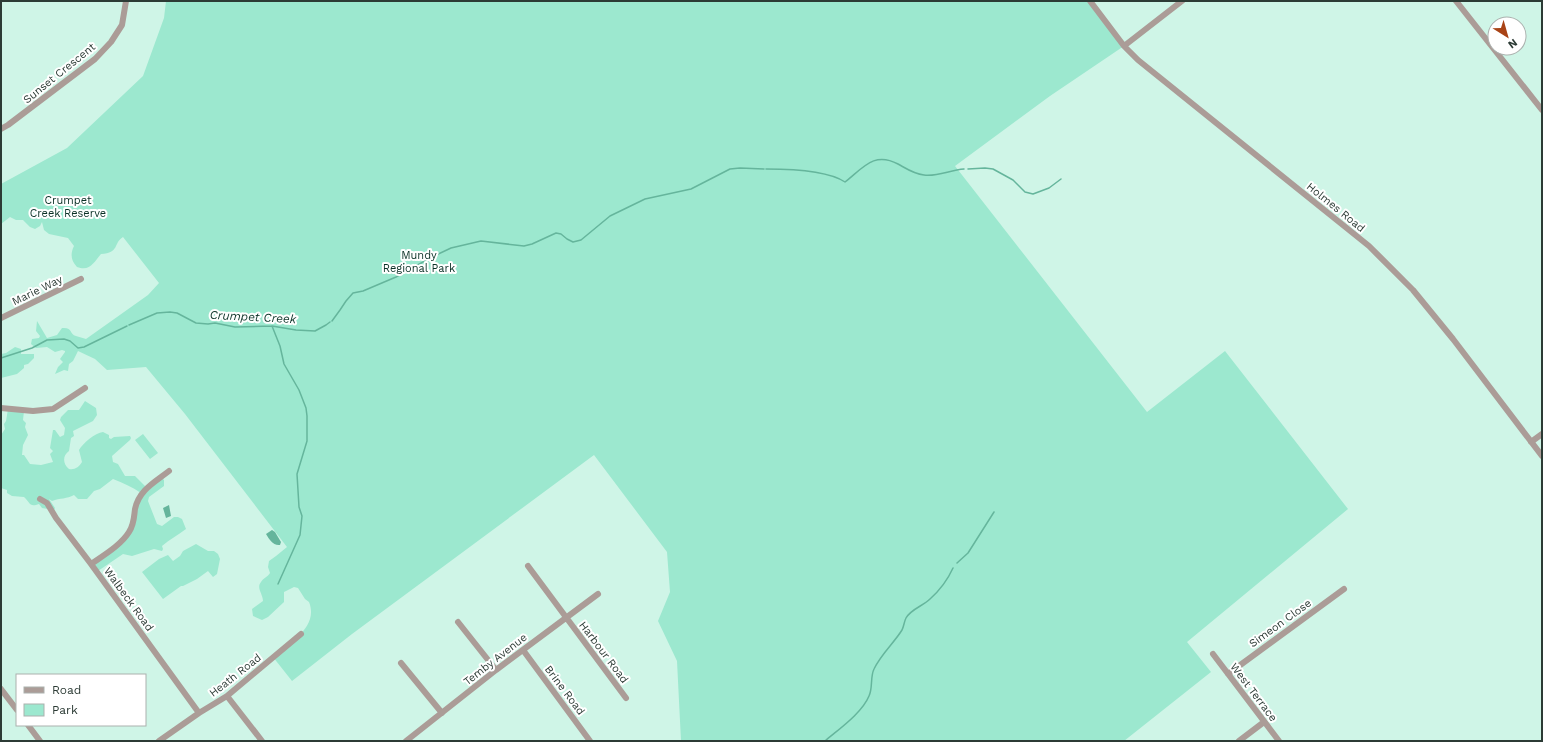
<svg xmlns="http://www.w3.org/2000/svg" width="1543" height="742" font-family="'Work Sans',sans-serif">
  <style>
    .green { fill: #9ce8cf }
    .water { fill: #65b59c }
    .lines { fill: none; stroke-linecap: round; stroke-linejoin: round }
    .stream { stroke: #65b59c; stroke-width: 1.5 }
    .minor { stroke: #ab9c97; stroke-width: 6 }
    .labels { text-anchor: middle; stroke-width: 4; stroke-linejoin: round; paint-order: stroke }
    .street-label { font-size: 11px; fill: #2c3b35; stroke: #fff }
    .park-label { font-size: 11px; fill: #0a3126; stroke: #fff }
    .water-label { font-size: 12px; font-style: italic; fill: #10362b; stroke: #fff }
  </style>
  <rect width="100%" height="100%" fill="#cff5e7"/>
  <path class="green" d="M 166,1 L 1090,1 L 1124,46 L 1050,96 L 955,166 L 1147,412 L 1225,351 L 1348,509 L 1187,642 L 1211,672 L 1124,741 L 681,741 L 677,661 L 658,621 L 670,592 L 667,552 L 594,455 L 352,634 L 292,681 L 273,657 C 290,643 319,627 309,602 L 305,599 L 298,588 L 294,587 L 284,592 L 284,602 L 268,617 L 262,620 L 253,616 L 252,609 L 263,601 C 263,594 256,588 261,582 C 263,578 268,577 270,573 L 268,567 L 269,561 L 276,556 L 287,547 L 185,414 L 146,367 L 107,370 L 95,359 L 78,351 L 73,361 L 69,364 L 68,371 L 64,370 L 55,374 L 58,367 L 63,362 L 60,359 L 65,352 L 65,351 L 62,350 L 55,352 L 47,347 L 36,348 L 31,344 L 32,339 L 39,338 L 40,336 L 36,331 L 37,321 L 47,338 L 57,335 L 62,328 C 73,327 69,334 76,336 C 79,337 83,338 86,339 L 148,295 L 159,283 L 123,237 C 113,243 120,253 101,254 C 94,262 90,272 77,267 C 71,261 70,254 74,246 L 68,238 L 49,234 L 44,230 L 42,222 L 40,226 L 35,229 L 30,227 L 23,220 L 16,220 L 10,217 L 1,224 L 1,184 L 67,148 L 143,76 L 164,18 Z
    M 15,347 L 21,349 L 21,354 L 34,354 L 34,358 L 28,364 L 24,365 L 24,368 L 17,374 L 1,378 L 1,354 L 6,353 Z
    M 85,401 L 96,408 L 97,415 L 93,421 L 73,431 L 74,436 L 71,438 L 69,451 C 62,456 63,464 69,469 C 75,470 79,467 82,462 L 79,450 C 83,443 95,433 103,432 L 109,435 L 109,438 L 111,439 L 114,437 L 130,436 L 131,438 L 130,440 L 112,456 L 113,462 L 118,464 L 125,476 L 135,476 L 146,487 L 141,493 C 132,487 123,483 113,479 L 100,489 L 94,491 L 87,499 L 78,499 L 74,495 C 67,499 60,498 52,501 L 49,499 L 55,508 L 54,510 L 42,508 L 39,504 C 29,508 30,502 24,497 L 12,496 L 7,493 L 7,490 L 1,488 L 1,435 L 5,429 L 4,424 L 6,421 L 8,409 L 24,411 L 23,420 L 26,423 L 25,427 L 28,435 L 23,445 L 22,455 L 24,455 L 30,464 L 41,465 L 53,462 L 50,454 L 53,451 L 50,448 L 53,430 L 55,430 L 60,437 L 64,435 L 65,428 L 60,420 L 61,417 L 68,410 L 79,410 Z
    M 143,434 L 158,453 L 150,459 L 135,440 Z
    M 162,478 L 164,480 L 164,486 L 149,497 L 148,501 L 157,524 L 162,526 L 174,517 L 178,517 L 182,519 L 186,529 C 178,535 170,539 162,546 L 163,549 L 162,551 L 154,549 L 132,556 L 123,554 L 98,571 L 92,564 L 130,533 L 138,500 Z
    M 196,544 L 208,551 L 214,551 L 218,554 L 220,559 L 217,574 L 213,577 L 208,571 L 197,579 L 183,586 L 181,586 L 163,599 L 142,572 L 159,559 L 168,555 L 173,561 L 180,556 L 183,551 Z"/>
  <path class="water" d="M 169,505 L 171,516 L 166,518 L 163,508 Z
    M 272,530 L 275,532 L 281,542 L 280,545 C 273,546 269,539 266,534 Z"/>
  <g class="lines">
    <path class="stream" d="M 766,169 C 788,169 827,170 845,182 C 863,168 874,151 898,164 C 907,169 914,174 924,175 C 937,177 950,170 964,169
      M 968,169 L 985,168 L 993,169 L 1013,180 L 1025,192 L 1033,194 L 1049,188 L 1061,179
      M 332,321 L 340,310 L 346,301 L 353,293 L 363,291 L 396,277 L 432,257 L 451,248 L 481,241 L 524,246 L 532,244 L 556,233 L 561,234 L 567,239 L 573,242 L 581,240 L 610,216 L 645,199 L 691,189 L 730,169 L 740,168 L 764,169
      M 129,325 L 157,313 L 170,312 L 177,313 L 196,323 L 208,324 L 215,323 L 235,327 L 272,326 L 296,330 L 315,331 L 326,325 L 330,322
      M 272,326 L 280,346 L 284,364 L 299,390 L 306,408 L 307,416 L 307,441 L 297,474 L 299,507 L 302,516 L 300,535 L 278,584
      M 1,358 L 32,348 L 47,340 L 64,339 L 70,341 L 78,348 L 84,347 L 127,326
      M 957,563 L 968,553 L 994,512
      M 825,741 C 839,729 862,713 869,696 C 873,688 870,677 874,669 C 881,654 894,643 902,630 C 904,626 904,622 906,618 C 911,609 923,606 930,599 C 939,591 948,579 953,568"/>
    <path class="minor" d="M 1090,1 L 1124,46 L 1138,60 L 1369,246 L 1413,290 L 1453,339 L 1542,456
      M 1456,1 L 1542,110
      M 1124,46 L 1182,1
      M 1,129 L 8,125 L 95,59 L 111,42 L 122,25 L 126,1
      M 1,318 L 81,279
      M 1,408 L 33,411 L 53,409 L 85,388
      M 1531,442 L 1542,434
      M 40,499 L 47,503 L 56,518 L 91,564 L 199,713
      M 91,564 C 104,555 121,545 129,532 C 134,525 134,517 135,509 C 139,490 155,482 169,471
      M 528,566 L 626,698
      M 458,622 L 496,670
      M 523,650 L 590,741
      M 1213,654 L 1279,741
      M 401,663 L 442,713
      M 1228,674 L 1344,589
      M 1,689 L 17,710
      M 227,696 L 262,741
      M 28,725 L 40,741
      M 159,741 L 199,713 L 227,696 L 301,634
      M 406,741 L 496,670 L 598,594
      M 1239,741 L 1264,722"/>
  </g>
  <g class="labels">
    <g class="street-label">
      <text transform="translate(59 73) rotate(-39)" y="4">Sunset Crescent</text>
      <text transform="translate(1336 207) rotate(39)" y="4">Holmes Road</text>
      <text transform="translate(37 290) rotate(-26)" y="4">Marie Way</text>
      <text transform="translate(129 599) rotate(54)" y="4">Walbeck Road</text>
      <text transform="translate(1280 623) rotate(-36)" y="4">Simeon Close</text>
      <text transform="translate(604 652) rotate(53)" y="4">Harbour Road</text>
      <text transform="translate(495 659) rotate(-38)" y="4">Temby Avenue</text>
      <text transform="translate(235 675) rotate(-38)" y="4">Heath Road</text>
      <text transform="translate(565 690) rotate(53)" y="4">Brine Road</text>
      <text transform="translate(1254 692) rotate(53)" y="4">West Terrace</text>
    </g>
    <g class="park-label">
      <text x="68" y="204">Crumpet<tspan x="68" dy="13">Creek Reserve</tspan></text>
      <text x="419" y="259">Mundy<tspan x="419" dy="13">Regional Park</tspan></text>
    </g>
    <g class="water-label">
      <text transform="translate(253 317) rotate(3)" y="4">Crumpet Creek</text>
    </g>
  </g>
  <rect width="1543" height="742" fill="none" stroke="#2c3b35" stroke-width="4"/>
  <rect x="16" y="674" width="130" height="52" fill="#ffffff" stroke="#abb1ae"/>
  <rect x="24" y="687" width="20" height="6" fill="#ab9c97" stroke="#abb1ae"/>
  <text x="52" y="694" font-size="12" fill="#2c3b35">Road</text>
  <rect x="24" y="704" width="20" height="12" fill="#9ce8cf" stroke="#abb1ae"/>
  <text x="52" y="714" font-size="12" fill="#2c3b35">Park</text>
  <g transform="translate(1507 36) rotate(143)"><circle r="19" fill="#ffffff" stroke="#abb1ae"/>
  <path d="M0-3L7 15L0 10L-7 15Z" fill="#a94316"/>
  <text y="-6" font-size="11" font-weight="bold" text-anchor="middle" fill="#2c3b35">N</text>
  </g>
</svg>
